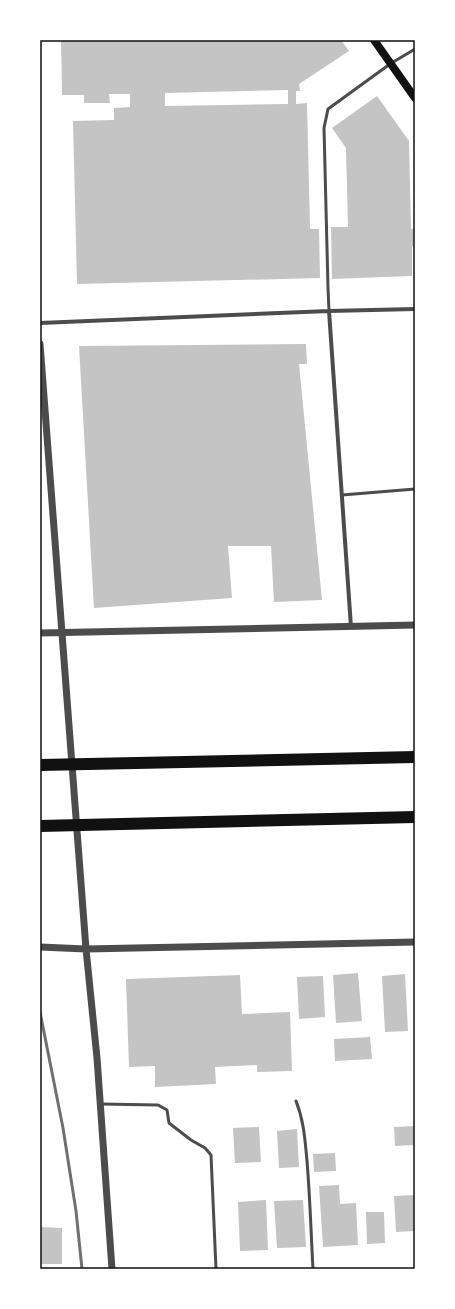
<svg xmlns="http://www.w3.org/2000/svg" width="455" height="1309" font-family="'Open Sans',sans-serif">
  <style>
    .building { fill: #c4c4c4; fill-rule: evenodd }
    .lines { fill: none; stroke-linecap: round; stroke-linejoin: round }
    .service { stroke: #4c4c4c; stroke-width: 3 }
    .minor { stroke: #4c4c4c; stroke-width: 4 }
    .tertiary { stroke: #4c4c4c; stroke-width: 7 }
    .secondary { stroke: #111; stroke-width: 8 }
    .motorway { stroke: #111; stroke-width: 12 }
    .rail { stroke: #707070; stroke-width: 3 }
    .neatline { fill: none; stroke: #111; stroke-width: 1.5 }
  </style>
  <rect width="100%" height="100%" fill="#fff"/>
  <path class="building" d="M 61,40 L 341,40 L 349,51 L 299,84 L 300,91 L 296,91 L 296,104 L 307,103 L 310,229 L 319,229 L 320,278 L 77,284 L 73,121 L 114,120 L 114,108 L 130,107 L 130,94 L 109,94 L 110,103 L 84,103 L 84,95 L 62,95 ZM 288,90 L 288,104 L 165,106 L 165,93 Z
    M 377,96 L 409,141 L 411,229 L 415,229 L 415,246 L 412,246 L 412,276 L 332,279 L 331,227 L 348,227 L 346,148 L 332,128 Z
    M 306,344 L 307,364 L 299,364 L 322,600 L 274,602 L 271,546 L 228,546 L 232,598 L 94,608 L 79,346 Z
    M 358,973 L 362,1021 L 336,1023 L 333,975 Z
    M 405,974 L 408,1031 L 385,1032 L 382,976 Z
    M 240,975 L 242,1014 L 290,1012 L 292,1071 L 257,1072 L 257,1065 L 215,1067 L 216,1084 L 155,1087 L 155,1066 L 129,1067 L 126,979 Z
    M 323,976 L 325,1017 L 299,1019 L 297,977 Z
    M 370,1037 L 372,1059 L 335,1061 L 334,1039 Z
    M 415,1126 L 415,1145 L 395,1146 L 394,1127 Z
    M 259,1127 L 261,1162 L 235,1163 L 233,1128 Z
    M 297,1129 L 299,1167 L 279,1168 L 277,1131 Z
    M 335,1153 L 336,1171 L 314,1172 L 313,1154 Z
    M 339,1185 L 340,1204 L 356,1203 L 358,1245 L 323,1247 L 319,1186 Z
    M 415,1195 L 415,1231 L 396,1232 L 394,1196 Z
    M 266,1200 L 268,1250 L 240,1251 L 238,1202 Z
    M 303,1200 L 306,1247 L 277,1248 L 274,1201 Z
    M 366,1212 L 384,1212 L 385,1243 L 367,1244 Z
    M 40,1227 L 62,1228 L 62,1264 L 40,1264 Z"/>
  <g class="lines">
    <path class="service" d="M 329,311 L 328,288 L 324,128 L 328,109 L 390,64 L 415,49
      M 342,495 L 415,489
      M 296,1101 C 304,1121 305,1140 307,1161 C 310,1197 311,1233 313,1269
      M 100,1104 L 158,1105 L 167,1110 L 169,1123 L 191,1140 L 205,1148 L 211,1155 L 216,1269"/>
    <path class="minor" d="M 329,311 L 351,627
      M 40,323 L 329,311 L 415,309"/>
    <path class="tertiary" d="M 40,344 L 86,949 L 97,1058 L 112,1269
      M 40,633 L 415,625
      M 40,947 L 86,949 L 415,942"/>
    <path class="secondary" d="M 374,40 L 415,98"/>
    <path class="motorway" d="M 40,765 L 415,757
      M 40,826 L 415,817"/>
    <path class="rail" d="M 40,1012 L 63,1128 L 76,1211 L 82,1269"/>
  </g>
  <rect width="455" height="1309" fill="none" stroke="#ffffff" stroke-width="82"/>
  <rect x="41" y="41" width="373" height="1227" class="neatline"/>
</svg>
